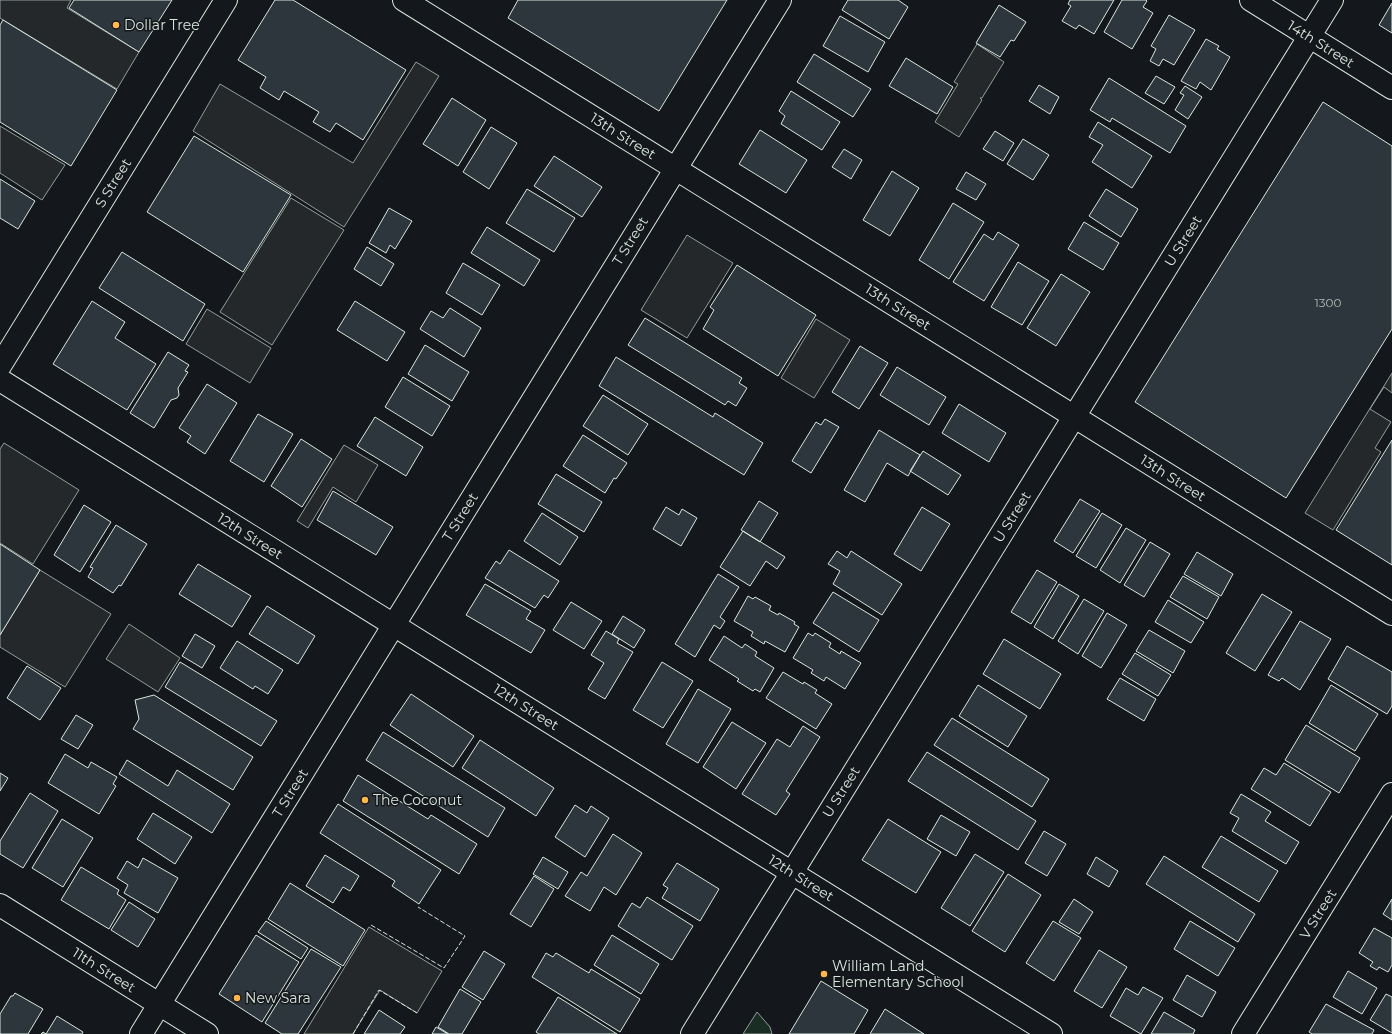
<svg xmlns="http://www.w3.org/2000/svg" width="1392" height="1034" font-family="Montserrat,sans-serif">
  <style>
    .green { fill: #1a2d24; stroke: #939e99 }
    .parking { fill: #24282b; stroke: #939e99 }
    .building { fill: #2c363c; stroke: #d8e6dc }
    .lines { fill: none; stroke-linecap: round; stroke-linejoin: round }
    .minor-casing { stroke: #d8e6dc; stroke-width: 24 }
    .tertiary-casing { stroke: #d8e6dc; stroke-width: 24 }
    .minor { stroke: #14181c; stroke-width: 22 }
    .tertiary { stroke: #14181c; stroke-width: 22 }
    .fence { stroke: #d8e6dc; stroke-width: 1; stroke-dasharray: 5 2; stroke-linecap: butt }
    .poi-dot { fill: #ffb74d; stroke: #14181c; stroke-width: 1.5 }
    .labels { text-anchor: middle; stroke-width: 3; stroke-linejoin: round; paint-order: stroke }
    .number-label { font-size: 12px; fill: #adbab4 }
    .poi-label { font-size: 14px; fill: #d8e6dc; stroke: #14181c; text-anchor: start }
    .street-label { font-size: 14px; fill: #d8e6dc; stroke: #14181c }
  </style>
  <rect width="100%" height="100%" fill="#14181c"/>
  <path class="green" d="M 757,1012 L 770,1027 L 772,1034 L 743,1034 Z"/>
  <path class="parking" d="M 0,0 L 71,0 L 67,8 L 139,52 L 117,89 L 0,18 Z
    M 977,44 L 1004,62 L 982,98 L 980,98 L 982,100 L 959,137 L 935,122 L 958,84 L 954,82 Z
    M 416,62 L 439,76 L 344,227 L 193,131 L 220,84 L 353,163 Z
    M 0,126 L 65,165 L 42,200 L 0,173 Z
    M 291,198 L 344,230 L 272,345 L 220,312 Z
    M 687,235 L 733,263 L 687,338 L 641,310 Z
    M 207,309 L 271,348 L 250,383 L 186,344 Z
    M 816,319 L 850,340 L 814,398 L 781,378 Z
    M 1392,373 L 1392,393 L 1384,387 L 1370,409 L 1391,422 L 1375,448 L 1381,452 L 1333,530 L 1305,513 Z
    M 4,443 L 79,490 L 33,564 L 0,543 L 0,449 Z
    M 344,445 L 378,465 L 356,502 L 333,487 L 308,528 L 297,521 Z
    M 40,570 L 111,614 L 65,687 L 0,647 L 0,635 Z
    M 129,624 L 180,658 L 158,692 L 106,659 Z
    M 369,927 L 442,971 L 417,1013 L 380,990 L 353,1034 L 304,1034 Z"/>
  <path class="building" d="M 74,0 L 172,0 L 139,52 L 69,8 Z
    M 275,0 L 293,0 L 406,70 L 363,140 L 336,123 L 330,132 L 313,122 L 319,112 L 284,91 L 279,100 L 260,88 L 266,77 L 238,60 Z
    M 518,0 L 727,0 L 659,111 L 508,18 Z
    M 848,0 L 898,0 L 908,7 L 889,39 L 842,10 Z
    M 1070,0 L 1114,0 L 1094,34 L 1079,25 L 1076,29 L 1062,21 L 1071,6 L 1068,4 Z
    M 1122,0 L 1146,0 L 1147,1 L 1143,7 L 1153,13 L 1132,49 L 1104,32 Z
    M 1392,3 L 1392,33 L 1379,25 Z
    M 999,5 L 1026,22 L 1014,41 L 1011,40 L 1000,57 L 976,43 Z
    M 1169,15 L 1195,30 L 1174,65 L 1163,59 L 1159,66 L 1150,61 L 1156,49 L 1151,46 Z
    M 840,16 L 885,42 L 868,72 L 823,46 Z
    M 3,20 L 117,90 L 71,166 L 0,122 L 0,25 Z
    M 1206,39 L 1219,46 L 1217,49 L 1230,57 L 1211,90 L 1200,82 L 1196,89 L 1181,81 Z
    M 814,54 L 871,89 L 853,117 L 797,82 Z
    M 906,58 L 953,87 L 937,114 L 889,86 Z
    M 1156,76 L 1175,87 L 1164,104 L 1145,93 Z
    M 1109,78 L 1186,126 L 1170,153 L 1112,118 L 1110,122 L 1090,110 Z
    M 1039,85 L 1059,97 L 1050,114 L 1029,101 Z
    M 1185,86 L 1202,97 L 1188,119 L 1175,110 L 1184,95 L 1180,93 Z
    M 791,91 L 840,122 L 822,150 L 781,124 L 785,116 L 779,111 Z
    M 452,98 L 486,120 L 458,166 L 423,144 Z
    M 1323,102 L 1392,146 L 1392,329 L 1286,498 L 1135,402 Z
    M 1098,122 L 1152,156 L 1132,188 L 1092,162 L 1103,145 L 1089,137 Z
    M 491,127 L 517,143 L 489,189 L 463,172 Z
    M 760,130 L 807,160 L 786,193 L 739,164 Z
    M 995,131 L 1014,143 L 1003,161 L 983,149 Z
    M 194,136 L 291,195 L 243,272 L 147,212 Z
    M 1023,139 L 1049,155 L 1033,180 L 1007,164 Z
    M 844,149 L 862,160 L 851,179 L 832,167 Z
    M 554,156 L 602,187 L 582,217 L 534,186 Z
    M 892,171 L 919,188 L 890,236 L 863,220 Z
    M 966,172 L 986,184 L 976,200 L 956,189 Z
    M 0,179 L 35,201 L 18,229 L 0,218 Z
    M 527,189 L 575,218 L 554,252 L 506,223 Z
    M 1106,189 L 1138,209 L 1121,237 L 1089,216 Z
    M 953,203 L 984,222 L 949,279 L 919,260 Z
    M 389,208 L 412,221 L 395,249 L 390,245 L 386,253 L 369,243 Z
    M 1084,222 L 1119,243 L 1103,270 L 1068,249 Z
    M 487,227 L 540,260 L 524,286 L 471,253 Z
    M 998,232 L 1019,245 L 984,301 L 953,282 L 984,234 L 993,240 Z
    M 367,247 L 394,264 L 381,286 L 354,269 Z
    M 122,252 L 205,304 L 183,341 L 99,288 Z
    M 1018,262 L 1049,281 L 1022,325 L 991,307 Z
    M 463,263 L 500,285 L 482,315 L 446,293 Z
    M 737,265 L 816,315 L 778,376 L 703,329 L 714,310 L 710,307 Z
    M 1061,274 L 1090,292 L 1056,346 L 1027,328 Z
    M 92,301 L 125,322 L 115,338 L 156,364 L 127,410 L 53,364 Z
    M 355,301 L 405,332 L 387,361 L 337,330 Z
    M 450,308 L 481,328 L 464,357 L 420,329 L 431,311 L 443,318 Z
    M 645,318 L 742,378 L 739,383 L 747,388 L 736,406 L 728,401 L 725,405 L 628,345 Z
    M 425,345 L 469,372 L 452,401 L 408,374 Z
    M 860,346 L 888,363 L 859,409 L 832,392 Z
    M 168,352 L 189,365 L 185,371 L 188,372 L 178,388 L 179,395 L 177,398 L 171,400 L 154,428 L 130,413 Z
    M 616,357 L 713,417 L 715,413 L 763,443 L 744,475 L 599,386 Z
    M 897,367 L 946,397 L 929,425 L 880,395 Z
    M 403,377 L 450,406 L 432,436 L 385,407 Z
    M 207,384 L 237,403 L 205,454 L 187,442 L 191,436 L 179,428 Z
    M 603,395 L 648,424 L 628,455 L 583,426 Z
    M 959,404 L 1006,433 L 989,462 L 942,433 Z
    M 258,414 L 293,434 L 264,482 L 230,461 Z
    M 375,417 L 423,447 L 406,476 L 357,446 Z
    M 825,419 L 839,427 L 811,473 L 792,461 L 816,422 L 821,425 Z
    M 879,430 L 920,455 L 908,476 L 887,463 L 865,502 L 844,490 Z
    M 583,435 L 627,463 L 616,479 L 614,478 L 605,493 L 563,466 Z
    M 301,439 L 332,459 L 302,507 L 271,486 Z
    M 1392,440 L 1392,565 L 1336,530 Z
    M 923,451 L 961,475 L 948,495 L 910,471 Z
    M 556,474 L 602,502 L 584,532 L 538,504 Z
    M 333,491 L 393,527 L 376,555 L 317,520 Z
    M 1080,499 L 1100,511 L 1073,553 L 1054,541 Z
    M 759,501 L 778,513 L 760,542 L 741,530 Z
    M 84,505 L 111,522 L 80,572 L 54,555 Z
    M 666,507 L 679,515 L 682,509 L 697,518 L 681,546 L 653,529 Z
    M 922,507 L 950,524 L 921,571 L 894,554 Z
    M 542,513 L 578,537 L 560,565 L 524,541 Z
    M 1102,513 L 1122,525 L 1096,568 L 1076,556 Z
    M 116,525 L 147,544 L 121,586 L 119,585 L 113,593 L 88,577 L 93,568 L 90,567 Z
    M 1126,528 L 1146,540 L 1120,583 L 1100,570 Z
    M 743,531 L 785,557 L 777,569 L 766,561 L 750,586 L 720,567 Z
    M 1150,542 L 1170,554 L 1144,597 L 1124,585 Z
    M 0,544 L 40,570 L 0,635 Z
    M 509,550 L 559,581 L 548,598 L 544,595 L 535,608 L 485,578 L 496,561 L 500,564 Z
    M 837,551 L 847,558 L 851,551 L 902,584 L 882,615 L 833,584 L 840,571 L 828,564 Z
    M 1197,552 L 1233,574 L 1221,596 L 1184,574 Z
    M 198,564 L 251,596 L 232,627 L 179,594 Z
    M 1037,570 L 1057,582 L 1031,624 L 1011,612 Z
    M 718,574 L 739,587 L 720,617 L 725,621 L 720,629 L 714,625 L 695,657 L 675,644 Z
    M 1183,576 L 1219,597 L 1207,619 L 1170,597 Z
    M 485,584 L 531,611 L 526,619 L 545,630 L 531,653 L 466,615 Z
    M 1059,584 L 1079,596 L 1053,639 L 1034,627 Z
    M 833,592 L 879,620 L 859,652 L 813,623 Z
    M 1262,594 L 1292,612 L 1255,671 L 1226,653 Z
    M 748,596 L 753,599 L 755,597 L 771,606 L 769,610 L 778,615 L 779,613 L 795,622 L 794,624 L 799,627 L 785,652 L 765,641 L 764,644 L 751,636 L 753,632 L 734,621 Z
    M 1084,599 L 1104,611 L 1078,654 L 1058,641 Z
    M 1168,600 L 1204,622 L 1191,643 L 1155,622 Z
    M 571,602 L 602,621 L 584,649 L 553,630 Z
    M 267,606 L 315,636 L 298,664 L 249,634 Z
    M 1107,613 L 1127,625 L 1101,668 L 1082,656 Z
    M 623,616 L 645,630 L 634,648 L 612,634 Z
    M 1300,621 L 1331,639 L 1300,690 L 1282,678 L 1279,681 L 1268,675 Z
    M 1149,630 L 1185,651 L 1173,673 L 1136,651 Z
    M 606,631 L 619,639 L 617,643 L 633,652 L 605,699 L 588,689 L 604,663 L 591,655 Z
    M 808,633 L 813,636 L 815,633 L 831,643 L 829,647 L 840,654 L 841,651 L 861,663 L 845,689 L 826,677 L 824,681 L 811,673 L 813,670 L 793,658 Z
    M 195,634 L 215,646 L 202,668 L 182,656 Z
    M 724,636 L 742,648 L 745,644 L 757,652 L 755,656 L 774,668 L 760,692 L 755,689 L 753,691 L 737,681 L 739,679 L 709,660 Z
    M 1004,639 L 1061,674 L 1040,709 L 983,674 Z
    M 237,641 L 283,670 L 268,694 L 255,686 L 253,689 L 220,668 Z
    M 1347,646 L 1392,672 L 1392,706 L 1387,714 L 1328,679 Z
    M 1135,653 L 1171,675 L 1158,696 L 1122,674 Z
    M 180,662 L 277,721 L 261,746 L 165,687 Z
    M 662,662 L 693,681 L 663,728 L 633,710 Z
    M 27,666 L 61,688 L 40,720 L 7,698 Z
    M 783,672 L 803,684 L 804,682 L 817,690 L 815,693 L 832,704 L 816,729 L 766,698 Z
    M 1120,678 L 1156,699 L 1144,721 L 1107,699 Z
    M 978,685 L 1027,716 L 1008,747 L 959,716 Z
    M 1331,685 L 1378,714 L 1355,751 L 1309,723 Z
    M 698,689 L 731,709 L 698,763 L 666,744 Z
    M 411,694 L 474,736 L 453,767 L 390,725 Z
    M 154,695 L 253,757 L 233,790 L 133,729 L 139,719 L 135,700 Z
    M 76,715 L 93,725 L 78,749 L 61,739 Z
    M 952,718 L 1049,779 L 1032,807 L 934,745 Z
    M 732,722 L 766,743 L 736,789 L 703,767 Z
    M 1306,725 L 1360,758 L 1339,793 L 1285,760 Z
    M 803,726 L 820,737 L 786,791 L 790,794 L 776,815 L 742,794 L 777,739 L 790,747 Z
    M 383,732 L 505,808 L 488,837 L 366,760 Z
    M 480,740 L 554,788 L 536,816 L 462,768 Z
    M 927,752 L 1036,821 L 1018,850 L 908,781 Z
    M 65,754 L 88,768 L 91,762 L 117,777 L 113,784 L 116,786 L 99,814 L 48,783 Z
    M 127,760 L 168,786 L 177,770 L 230,804 L 212,833 L 119,774 Z
    M 1284,763 L 1331,792 L 1310,826 L 1251,789 L 1264,768 L 1276,775 Z
    M 0,773 L 8,778 L 0,791 Z
    M 358,775 L 428,819 L 431,815 L 477,844 L 459,874 L 343,801 Z
    M 30,793 L 58,811 L 23,868 L 0,854 L 0,841 Z
    M 1241,794 L 1271,812 L 1265,821 L 1299,842 L 1286,864 L 1232,831 L 1239,818 L 1230,813 Z
    M 338,804 L 441,870 L 419,904 L 392,886 L 395,881 L 320,833 Z
    M 575,805 L 587,813 L 591,806 L 609,818 L 585,857 L 555,837 Z
    M 153,813 L 192,837 L 175,864 L 137,839 Z
    M 941,815 L 970,832 L 956,856 L 927,839 Z
    M 62,819 L 93,838 L 63,887 L 32,868 Z
    M 888,819 L 941,852 L 916,893 L 862,860 Z
    M 1044,831 L 1066,844 L 1047,876 L 1025,863 Z
    M 613,834 L 642,853 L 616,895 L 604,887 L 590,911 L 565,896 L 581,872 L 587,876 Z
    M 1221,836 L 1278,871 L 1259,902 L 1202,867 Z
    M 975,854 L 1004,872 L 970,926 L 941,908 Z
    M 325,855 L 359,876 L 350,891 L 343,887 L 333,903 L 306,886 Z
    M 1164,856 L 1255,914 L 1238,942 L 1146,884 Z
    M 543,857 L 568,872 L 558,889 L 533,874 Z
    M 1096,857 L 1118,871 L 1109,887 L 1087,874 Z
    M 143,858 L 178,878 L 158,913 L 124,893 L 128,885 L 117,878 L 127,861 L 138,868 Z
    M 677,863 L 719,889 L 700,921 L 662,898 L 668,888 L 663,885 Z
    M 81,867 L 119,890 L 117,894 L 126,900 L 109,929 L 61,900 Z
    M 1008,874 L 1041,895 L 1005,952 L 972,931 Z
    M 534,876 L 554,889 L 531,927 L 510,914 Z
    M 290,883 L 365,930 L 343,966 L 268,919 Z
    M 647,897 L 693,926 L 672,960 L 618,926 L 632,903 L 640,908 Z
    M 1074,899 L 1093,912 L 1079,934 L 1059,922 Z
    M 1392,899 L 1392,920 L 1383,914 Z
    M 129,902 L 155,919 L 138,947 L 111,930 Z
    M 266,921 L 308,948 L 301,959 L 258,932 Z
    M 1053,921 L 1081,938 L 1054,981 L 1026,963 Z
    M 1190,921 L 1235,948 L 1218,976 L 1174,949 Z
    M 1374,928 L 1392,938 L 1392,965 L 1388,972 L 1379,967 L 1377,970 L 1370,966 L 1373,962 L 1359,953 Z
    M 256,935 L 299,962 L 262,1022 L 219,994 Z
    M 612,935 L 659,964 L 641,994 L 594,965 Z
    M 311,949 L 341,967 L 298,1034 L 282,1034 L 265,1023 Z
    M 1099,950 L 1127,967 L 1102,1008 L 1074,991 Z
    M 484,951 L 505,964 L 483,1000 L 462,987 Z
    M 546,953 L 553,957 L 556,953 L 589,973 L 591,969 L 640,999 L 620,1032 L 532,977 Z
    M 1348,971 L 1377,988 L 1362,1014 L 1333,997 Z
    M 1187,975 L 1216,992 L 1202,1017 L 1173,1000 Z
    M 821,981 L 868,1010 L 854,1034 L 789,1034 Z
    M 1143,987 L 1163,998 L 1141,1034 L 1110,1016 L 1126,988 L 1138,995 Z
    M 460,989 L 481,1002 L 462,1034 L 449,1034 L 438,1027 Z
    M 15,993 L 43,1009 L 28,1034 L 0,1034 L 0,1014 L 11,996 L 13,996 Z
    M 1386,994 L 1392,997 L 1392,1033 L 1370,1020 Z
    M 558,997 L 617,1034 L 539,1034 L 536,1032 Z
    M 1326,1004 L 1374,1030 L 1372,1034 L 1312,1034 L 1309,1032 Z
    M 885,1009 L 924,1034 L 870,1034 Z
    M 379,1010 L 405,1027 L 400,1034 L 364,1034 Z
    M 1164,1012 L 1195,1030 L 1193,1034 L 1151,1034 Z
    M 57,1016 L 83,1032 L 82,1034 L 41,1034 L 43,1032 L 46,1034 Z
    M 436,1027 L 448,1034 L 432,1034 Z"/>
  <g class="lines">
    <defs>
      <path id="minor" d="M 404,0 L 1392,614
        M 1251,0 L 1392,88
        M 0,366 L 226,0
        M 0,380 L 1051,1034
        M 0,905 L 207,1034
        M 692,1034 L 1332,0
        M 1243,1034 L 1392,794"/>
      <path id="tertiary" d="M 141,1034 L 780,0"/>
    </defs>
    <use href="#minor" class="minor-casing"/>
    <use href="#tertiary" class="tertiary-casing"/>
    <use href="#minor" class="minor"/>
    <use href="#tertiary" class="tertiary"/>
    <path class="fence" d="M 371,925 L 444,968 L 465,936 L 418,907
      M 353,1034 L 379,990 L 417,1013"/>
  </g>
  <g class="poi-dot">
    <circle cx="116" cy="25" r="4"/>
    <circle cx="365" cy="800" r="4"/>
    <circle cx="824" cy="974" r="4"/>
    <circle cx="237" cy="998" r="4"/>
  </g>
  <g class="labels">
    <g class="number-label">
      <text x="1328" y="307">1300</text>
    </g>
    <g class="poi-label">
      <text x="124" y="30">Dollar Tree</text>
      <text x="373" y="805">The Coconut</text>
      <text x="832" y="971">William Land<tspan x="832" dy="16">Elementary School</tspan></text>
      <text x="245" y="1003">New Sara</text>
    </g>
    <g class="street-label">
      <text transform="translate(1321 44) rotate(32)" y="5">14th Street</text>
      <text transform="translate(623 136) rotate(32)" y="5">13th Street</text>
      <text transform="translate(113 183) rotate(-58)" y="5">S Street</text>
      <text transform="translate(630 241) rotate(-58)" y="5">T Street</text>
      <text transform="translate(1183 241) rotate(-58)" y="5">U Street</text>
      <text transform="translate(898 307) rotate(32)" y="5">13th Street</text>
      <text transform="translate(1173 478) rotate(32)" y="5">13th Street</text>
      <text transform="translate(460 517) rotate(-58)" y="5">T Street</text>
      <text transform="translate(1012 517) rotate(-58)" y="5">U Street</text>
      <text transform="translate(250 536) rotate(32)" y="5">12th Street</text>
      <text transform="translate(526 707) rotate(32)" y="5">12th Street</text>
      <text transform="translate(841 792) rotate(-58)" y="5">U Street</text>
      <text transform="translate(290 793) rotate(-58)" y="5">T Street</text>
      <text transform="translate(801 878) rotate(32)" y="5">12th Street</text>
      <text transform="translate(1318 914) rotate(-58)" y="5">V Street</text>
      <text transform="translate(104 970) rotate(32)" y="5">11th Street</text>
    </g>
  </g>
</svg>
